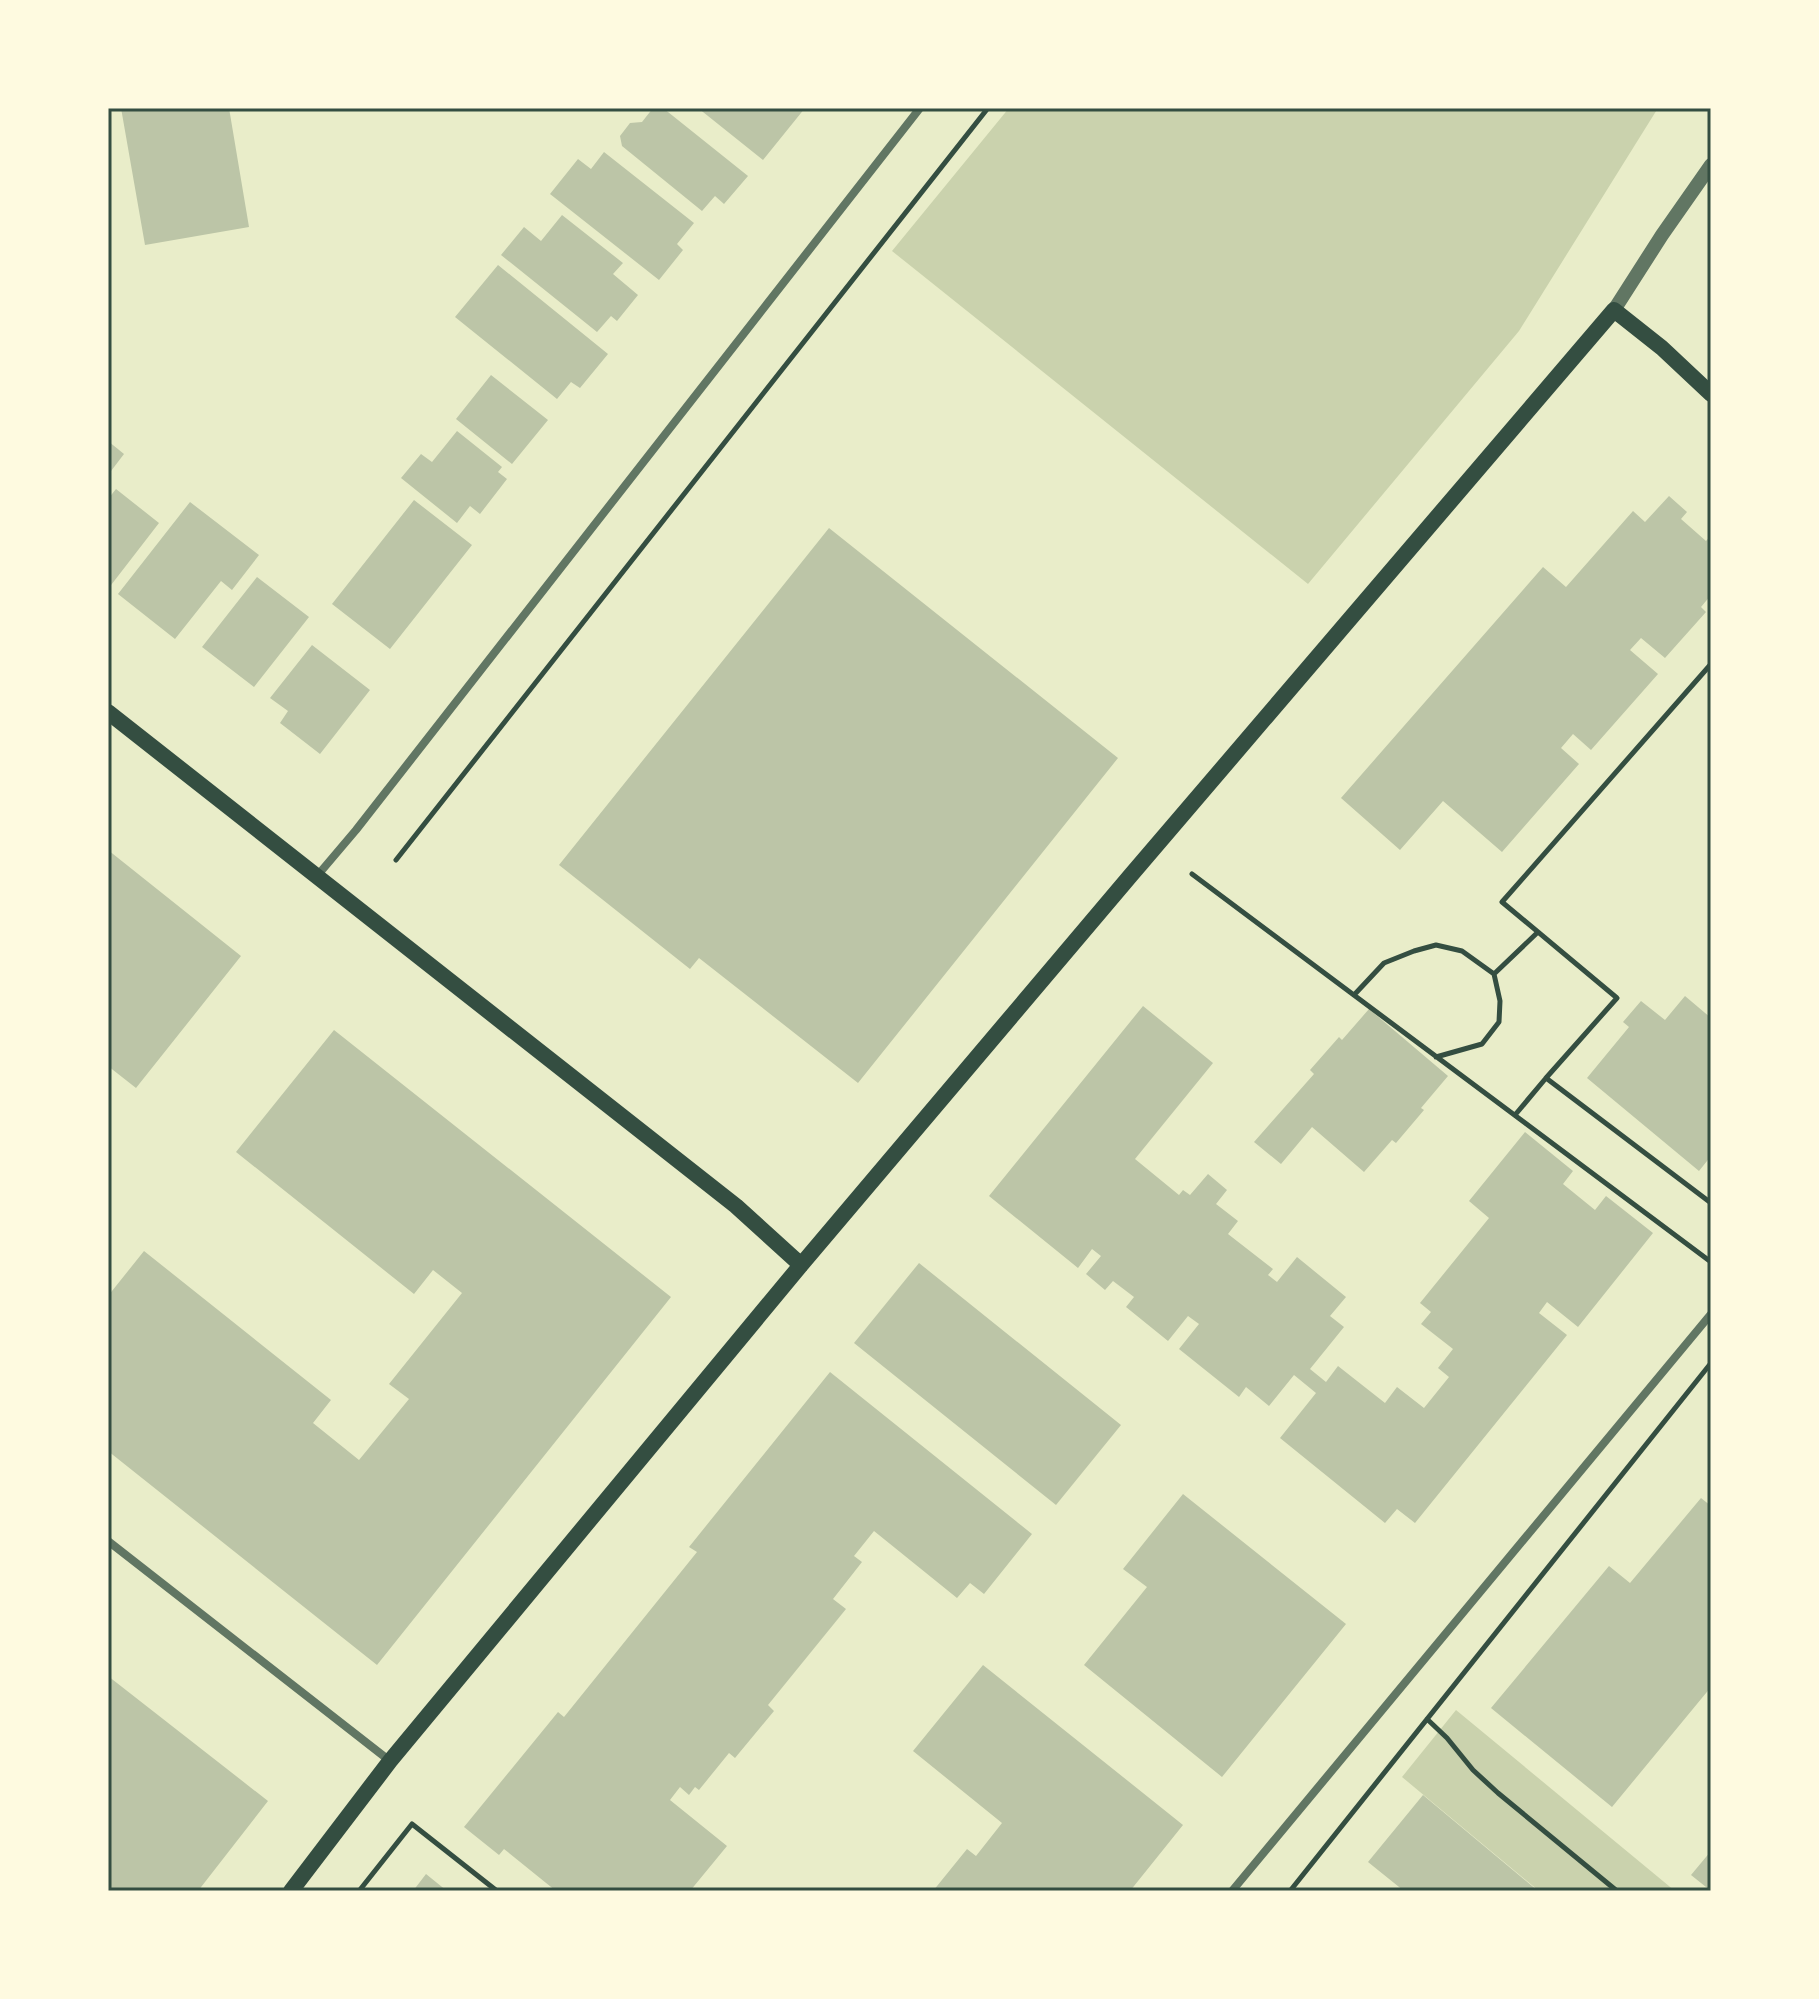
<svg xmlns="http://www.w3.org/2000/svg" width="1819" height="1999" font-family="Inter,sans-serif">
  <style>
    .green { fill: #cad2ad }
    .building { fill: #bcc5a7 }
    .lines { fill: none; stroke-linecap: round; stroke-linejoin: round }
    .path { stroke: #344e41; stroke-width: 5 }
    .minor { stroke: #617663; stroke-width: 8 }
    .tertiary { stroke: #617663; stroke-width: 14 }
    .secondary { stroke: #344e41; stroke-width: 16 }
    .neatline { fill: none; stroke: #344e41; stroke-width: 3 }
  </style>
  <rect width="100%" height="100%" fill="#e9edc9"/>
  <path class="green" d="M 1009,108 L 1658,108 L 1519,331 L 1308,584 L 892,251 Z
    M 1456,1710 L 1675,1891 L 1539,1891 L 1402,1777 Z"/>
  <path class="building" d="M 121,108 L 229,108 L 249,227 L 145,245 Z
    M 653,108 L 663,108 L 748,176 L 724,204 L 715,196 L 702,211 L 622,146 L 620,136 L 630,123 L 642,122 Z
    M 698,108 L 805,108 L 763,160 Z
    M 604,152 L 694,223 L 677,244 L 683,250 L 659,280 L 550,194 L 578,159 L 591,169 Z
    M 562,215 L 623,263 L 613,274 L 638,295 L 617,321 L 611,316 L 597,332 L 501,255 L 524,227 L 541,241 Z
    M 498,265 L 608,354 L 580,388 L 571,382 L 557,399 L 455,317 Z
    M 491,375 L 548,420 L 512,464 L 456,419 Z
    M 457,431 L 502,467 L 498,472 L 507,479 L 480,514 L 470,506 L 457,523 L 401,478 L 421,454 L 432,462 Z
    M 108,441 L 124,454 L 108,475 Z
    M 116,489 L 159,523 L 108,589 L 108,499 Z
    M 1669,496 L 1687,512 L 1681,519 L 1706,541 L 1711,535 L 1711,595 L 1701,607 L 1706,612 L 1665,658 L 1641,638 L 1630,650 L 1658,674 L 1591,750 L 1573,734 L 1561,748 L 1579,764 L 1502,852 L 1443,801 L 1400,850 L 1341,798 L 1543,567 L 1566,587 L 1633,511 L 1645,522 Z
    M 414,500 L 472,545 L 390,649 L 332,604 Z
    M 190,502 L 259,555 L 232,590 L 221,581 L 175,639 L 118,594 Z
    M 829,528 L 1118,758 L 858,1083 L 699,958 L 690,969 L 559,865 Z
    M 257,577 L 309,617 L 254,687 L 202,647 Z
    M 312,645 L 370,690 L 320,754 L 280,723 L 288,711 L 270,698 Z
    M 108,850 L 241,956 L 136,1088 L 108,1066 Z
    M 1685,996 L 1711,1018 L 1711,1156 L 1699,1171 L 1587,1078 L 1629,1027 L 1623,1022 L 1641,1001 L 1665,1020 Z
    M 1143,1006 L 1213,1063 L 1135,1159 L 1179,1195 L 1183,1190 L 1190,1195 L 1208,1174 L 1227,1190 L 1216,1204 L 1238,1221 L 1228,1234 L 1273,1269 L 1268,1275 L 1277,1282 L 1297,1257 L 1346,1297 L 1330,1316 L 1344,1327 L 1310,1369 L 1326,1382 L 1338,1366 L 1385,1403 L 1397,1387 L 1424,1408 L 1449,1377 L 1438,1368 L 1453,1349 L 1421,1324 L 1431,1312 L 1420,1303 L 1489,1218 L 1469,1201 L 1525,1132 L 1573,1171 L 1563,1184 L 1595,1210 L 1606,1196 L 1653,1233 L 1578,1327 L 1547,1302 L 1539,1313 L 1567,1335 L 1415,1523 L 1397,1509 L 1385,1523 L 1280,1438 L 1316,1393 L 1294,1375 L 1269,1406 L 1246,1387 L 1239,1397 L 1179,1349 L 1199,1324 L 1188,1316 L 1168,1341 L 1126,1307 L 1134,1297 L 1113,1281 L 1105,1290 L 1086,1274 L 1101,1256 L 1092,1249 L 1078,1268 L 989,1196 Z
    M 1369,1009 L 1448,1076 L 1421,1108 L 1424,1110 L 1396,1143 L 1392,1140 L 1364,1172 L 1312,1127 L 1281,1164 L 1254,1142 L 1314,1074 L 1310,1070 L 1339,1037 L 1342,1040 Z
    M 334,1030 L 671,1297 L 377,1665 L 108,1451 L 108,1296 L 144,1251 L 331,1400 L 313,1423 L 359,1460 L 409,1399 L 389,1384 L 462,1293 L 433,1270 L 414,1294 L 236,1152 Z
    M 919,1263 L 1121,1425 L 1056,1505 L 854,1343 Z
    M 830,1372 L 1032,1534 L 984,1594 L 970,1583 L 957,1598 L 874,1531 L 854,1556 L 862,1562 L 833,1599 L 846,1609 L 768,1705 L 774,1711 L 735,1758 L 729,1753 L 699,1790 L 695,1787 L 689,1795 L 680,1787 L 670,1800 L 727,1846 L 690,1891 L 556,1891 L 504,1849 L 499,1855 L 464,1827 L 558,1712 L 564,1717 L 697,1552 L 689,1547 Z
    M 1183,1494 L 1346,1624 L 1222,1777 L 1084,1665 L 1147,1587 L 1123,1569 Z
    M 1701,1498 L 1711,1506 L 1711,1687 L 1612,1807 L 1491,1708 L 1609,1566 L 1630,1583 Z
    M 983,1665 L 1183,1825 L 1130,1891 L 933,1891 L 967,1849 L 976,1856 L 1002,1823 L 913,1751 Z
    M 108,1676 L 268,1801 L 198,1891 L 108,1891 Z
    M 1423,1795 L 1538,1891 L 1404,1891 L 1368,1862 Z
    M 1711,1851 L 1711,1891 L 1691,1875 Z
    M 426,1874 L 447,1891 L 413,1891 Z"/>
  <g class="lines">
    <path class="path" d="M 396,860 L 988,108
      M 1192,874 L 1711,1262
      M 1494,974 L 1538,932
      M 1354,995 L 1384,963 L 1414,951 L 1436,945 L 1462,951 L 1494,974 L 1500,1001 L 1499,1022 L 1482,1044 L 1436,1057
      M 1546,1078 L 1617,998 L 1502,902 L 1711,664
      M 1515,1115 L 1546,1078 L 1711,1203
      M 1427,1719 L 1447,1738 L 1473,1770 L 1498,1793 L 1617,1891
      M 359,1891 L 412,1824 L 497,1891
      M 1290,1891 L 1711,1363"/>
    <path class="minor" d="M 317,876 L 356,830 L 920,108
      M 108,1541 L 390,1761
      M 1232,1891 L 1711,1314"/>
    <path class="tertiary" d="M 1614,310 L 1662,235 L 1711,165"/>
    <path class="secondary" d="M 108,712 L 736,1206 L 801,1265
      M 291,1891 L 390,1761 L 801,1265 L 1131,875 L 1614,310 L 1662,348 L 1711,394"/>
  </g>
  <rect width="1819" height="1999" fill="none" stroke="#fefae0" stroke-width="220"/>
  <rect x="110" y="110" width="1599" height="1779" class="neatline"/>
</svg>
